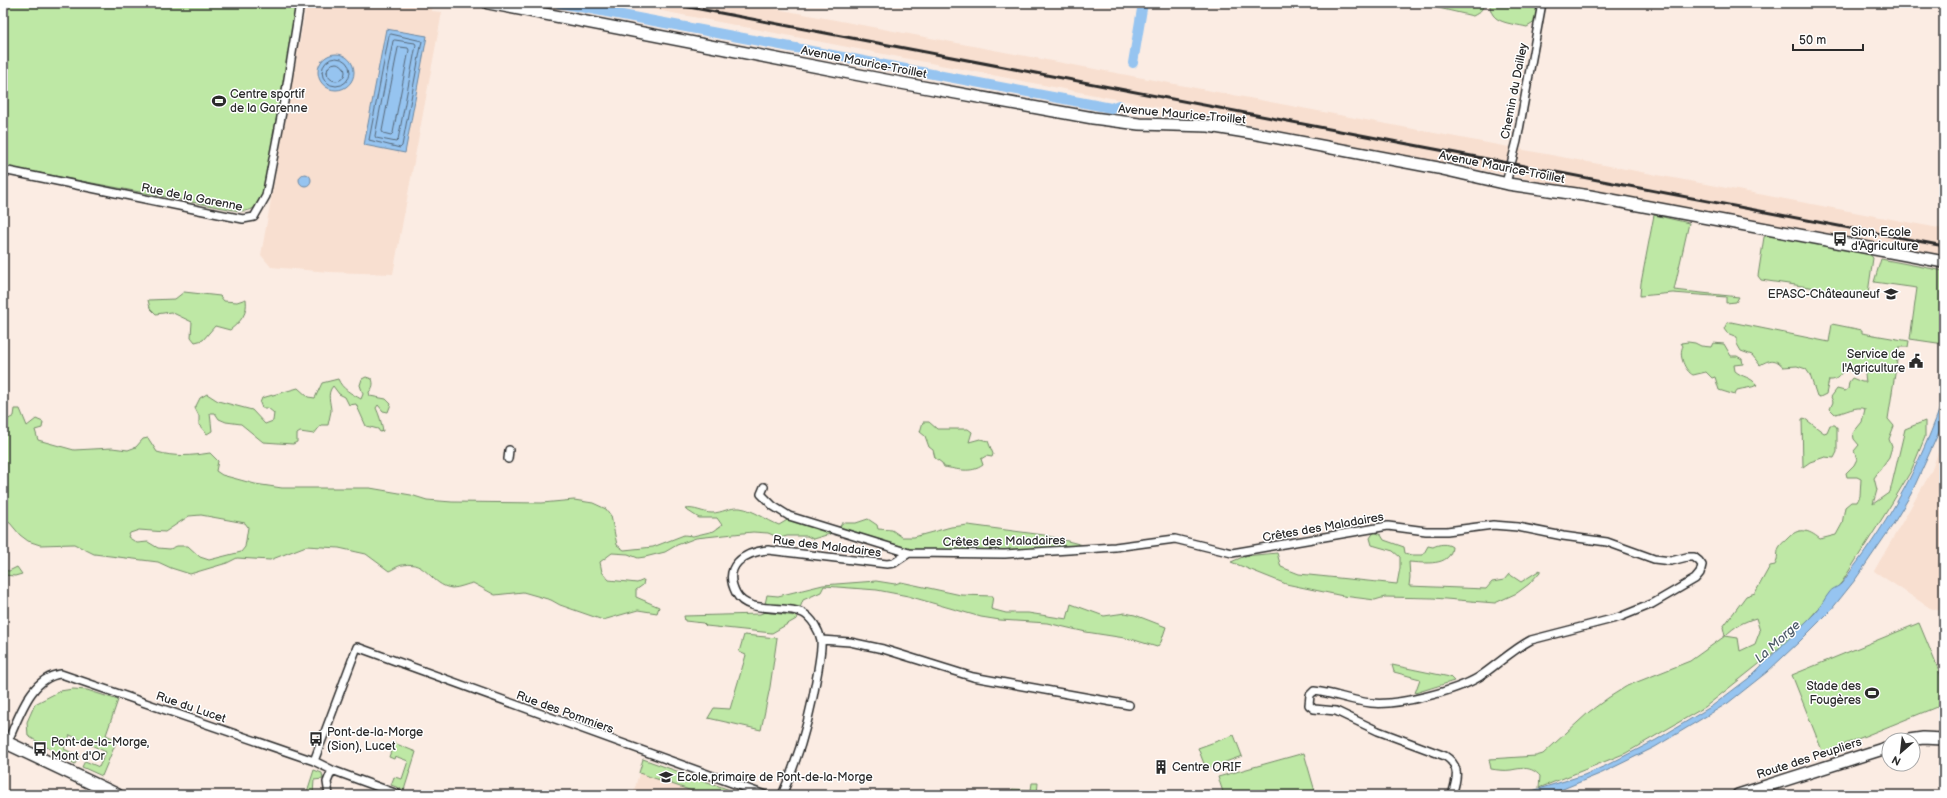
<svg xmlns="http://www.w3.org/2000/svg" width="1947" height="798" font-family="'Balsamiq Sans',sans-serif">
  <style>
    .built { fill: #f8dfd0 }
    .green { fill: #bee8a5; stroke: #748a68; fill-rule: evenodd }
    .water { fill: #96c4f0; stroke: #6b87a1 }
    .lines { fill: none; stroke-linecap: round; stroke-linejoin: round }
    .shore { stroke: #56687a; stroke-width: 1 }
    .canal { stroke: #96c4f0; stroke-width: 10 }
    .street-casing { stroke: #2b2b2b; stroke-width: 10 }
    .secondary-casing { stroke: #2b2b2b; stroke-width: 14 }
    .primary-casing { stroke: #2b2b2b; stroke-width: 15 }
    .street { stroke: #fff; stroke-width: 7 }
    .secondary { stroke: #fff; stroke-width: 11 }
    .primary { stroke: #fff; stroke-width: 12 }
    .rail { stroke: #2b2b2b; stroke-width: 3 }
    .labels { text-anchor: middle; stroke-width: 3; stroke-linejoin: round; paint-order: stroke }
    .street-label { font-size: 12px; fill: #2b2b2b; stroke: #fff }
    .poi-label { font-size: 12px; fill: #2b2b2b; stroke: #fff; text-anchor: start }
    .water-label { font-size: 13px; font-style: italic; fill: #4b5966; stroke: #fff }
  </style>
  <rect width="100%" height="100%" fill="#fbece3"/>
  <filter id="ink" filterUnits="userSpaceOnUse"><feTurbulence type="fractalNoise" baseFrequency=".025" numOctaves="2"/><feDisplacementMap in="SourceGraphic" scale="8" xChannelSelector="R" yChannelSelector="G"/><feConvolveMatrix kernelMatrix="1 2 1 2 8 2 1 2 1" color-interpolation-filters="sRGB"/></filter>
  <g filter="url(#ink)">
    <path class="built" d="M 318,3 L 431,3 L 432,11 L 442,12 L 393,274 L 329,272 L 271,267 L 261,255 L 306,6 L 317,9 Z
      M 621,3 L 745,3 L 1944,229 L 1944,255 L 1776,227 Z
      M 1944,436 L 1944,612 L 1930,608 L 1874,571 L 1931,472 Z
      M 643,759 L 744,795 L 633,795 Z"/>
    <path class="green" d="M 3,3 L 297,3 L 264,196 C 255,209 251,213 234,210 L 3,166 Z
      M 1417,3 L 1484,3 C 1483,10 1479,13 1473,16 Z
      M 1490,3 L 1538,3 L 1535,22 L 1527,27 C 1511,23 1489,24 1490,3 Z
      M 1654,215 L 1689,223 L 1674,290 L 1739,297 L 1736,302 L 1726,303 L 1726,297 L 1673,293 L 1640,296 L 1641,283 Z
      M 1770,234 L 1868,252 L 1873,258 L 1868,293 L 1864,295 L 1761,280 L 1758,276 L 1764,237 Z
      M 1881,259 L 1944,271 L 1944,344 L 1910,339 L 1917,288 L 1874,282 Z
      M 184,292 L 220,296 L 224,301 L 237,302 L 246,299 C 248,314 241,321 230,330 L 215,326 L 203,340 L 195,342 L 191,337 L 192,322 L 171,312 L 156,314 L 150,308 L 148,300 L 175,299 Z
      M 1731,322 L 1829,342 L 1832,324 L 1862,330 L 1862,333 L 1909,341 L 1908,347 L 1899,347 L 1888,419 L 1894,426 L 1889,439 L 1892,447 L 1889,457 L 1874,478 L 1877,490 L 1873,504 L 1890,492 L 1905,429 L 1925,421 L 1925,437 L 1911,471 L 1892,503 L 1842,582 L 1793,637 L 1705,707 L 1626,753 L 1539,788 L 1540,776 C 1531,766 1522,768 1511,770 C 1505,771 1497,770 1491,769 L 1489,759 L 1536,756 L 1543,754 L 1589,712 L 1608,698 L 1627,686 L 1690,661 L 1725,636 L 1723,627 L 1746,596 L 1755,593 L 1770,566 L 1775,565 C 1779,559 1776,551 1780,546 C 1781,544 1785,541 1787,539 C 1798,527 1808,529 1820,539 L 1836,535 L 1842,524 L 1845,507 L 1851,502 L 1857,502 L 1860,496 L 1861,479 L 1857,477 L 1847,477 L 1846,473 L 1854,465 L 1857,459 L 1854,451 L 1859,445 L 1854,439 L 1853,433 L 1862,422 L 1865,409 C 1856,405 1845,413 1835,414 L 1830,409 L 1833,402 L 1831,397 L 1837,389 L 1845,391 L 1848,389 L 1849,382 L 1852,378 L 1862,382 L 1866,382 L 1865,375 L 1868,369 L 1861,365 L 1856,369 L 1845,368 C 1840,374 1838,381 1829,380 L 1826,394 L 1820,397 L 1817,396 L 1810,375 L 1806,369 L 1797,366 L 1783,367 C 1776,358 1770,359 1760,365 L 1752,355 L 1741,351 L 1737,344 L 1737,337 L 1727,333 L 1724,329 L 1727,323 ZM 1756,618 L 1760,631 L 1755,644 L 1740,651 L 1738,638 L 1725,636 C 1735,626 1743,622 1756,618 Z
      M 1688,342 L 1695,343 L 1701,346 L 1711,347 L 1713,343 L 1724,344 L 1731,356 L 1737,356 L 1742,359 L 1743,364 L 1734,365 L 1735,371 C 1743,378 1750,376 1757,385 C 1752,388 1744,388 1737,390 L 1735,395 L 1719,390 L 1715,377 L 1712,378 L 1706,372 L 1693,375 C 1685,371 1678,355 1683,346 L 1681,343 Z
      M 366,377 L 372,379 C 374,384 373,388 369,392 L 370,396 L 386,399 L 391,404 L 388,412 L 383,411 L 378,405 L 376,408 C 379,414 382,424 383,431 L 380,432 L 378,429 L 366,426 L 356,404 L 349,405 L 345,397 L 339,394 L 333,386 C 326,394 331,403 331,411 C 330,416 329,420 328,425 L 321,425 L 314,434 L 300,432 L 297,434 L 297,442 L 293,444 L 263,442 L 241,424 L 226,422 L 219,419 L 215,413 L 210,413 L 212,431 L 207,434 L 199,425 L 199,416 L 195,408 L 200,398 L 207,394 L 218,401 L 252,410 L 265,424 L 273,421 L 274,413 L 268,408 L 262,408 L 260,403 L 262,398 L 298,388 L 308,397 L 315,398 L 322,383 L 338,379 C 342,389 352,394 361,399 L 363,394 L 360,385 L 362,379 Z
      M 15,409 L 20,409 L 27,426 L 36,419 L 43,422 L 42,428 L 35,430 L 38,440 L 74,450 L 112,448 L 128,450 L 136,447 L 143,439 L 148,438 L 157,452 C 174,457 191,456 210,453 L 218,461 L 216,471 L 222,475 L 255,484 L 282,488 L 370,488 L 411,495 L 427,500 L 452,502 L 542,503 L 574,500 L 593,503 L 606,509 L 611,516 L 617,545 L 624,550 L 653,547 L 684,535 L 693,536 L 714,531 L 722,525 L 717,518 L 699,518 L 685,509 C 695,507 703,513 712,513 C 722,513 730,507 740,508 C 754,510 766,520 779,525 L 789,519 L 831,531 L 830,534 L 813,539 L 807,536 L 787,536 L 780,538 L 768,533 L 753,532 L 696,538 L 677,545 L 665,552 L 645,557 L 638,558 L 628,554 L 612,553 L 600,562 L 602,572 L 609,580 L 637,583 L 644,580 L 643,585 L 636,590 L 636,597 L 659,607 L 657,613 L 638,610 L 603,620 L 560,605 L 551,600 L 523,592 L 495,595 L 473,583 C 467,584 459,588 452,588 C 431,586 427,560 403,565 C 399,565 394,569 389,571 L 366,554 L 339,548 L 306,546 L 270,560 L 237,558 L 227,563 L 190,574 L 171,568 L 158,562 L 94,554 L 74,544 L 40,545 L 28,541 L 20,535 L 10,523 L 3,520 L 3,422 L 14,416 ZM 201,515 L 245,523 L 248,527 L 245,547 L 241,552 L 209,560 L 200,557 L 188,546 L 177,546 L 170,549 L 158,548 L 148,542 L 137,543 L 128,537 L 130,533 L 139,530 L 165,532 L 189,516 Z
      M 1804,418 L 1824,433 L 1827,432 L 1830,425 L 1835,425 L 1837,428 L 1837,452 L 1834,458 L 1825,457 L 1810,462 L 1803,467 L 1802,419 Z
      M 923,422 L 929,422 L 937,429 L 968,429 L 972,432 L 969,442 L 980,439 L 988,441 L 993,454 L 992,457 L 986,456 L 981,459 L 983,465 C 971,474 957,469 944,467 L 942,463 L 935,458 L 933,450 L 929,447 L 925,436 L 920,432 Z
      M 868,519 L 877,525 L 878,529 L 892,530 L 902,537 L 914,537 L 951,527 L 968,525 L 1044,535 L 1091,547 L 1001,551 L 911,551 L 838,530 L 842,523 L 856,523 Z
      M 1374,532 L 1381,535 L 1384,540 L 1404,547 L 1405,553 L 1411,555 L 1423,555 L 1428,546 L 1433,547 C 1439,544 1447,543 1452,547 C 1451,567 1424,563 1409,562 L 1410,577 L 1409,586 L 1486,589 L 1492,582 L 1504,580 L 1509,574 L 1521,582 L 1540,570 L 1540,572 L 1529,584 L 1517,593 L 1495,603 L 1433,598 L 1385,597 L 1375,600 L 1343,596 L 1286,584 L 1231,562 L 1245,556 L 1277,553 L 1281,567 L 1299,574 L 1397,584 L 1400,568 L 1400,557 L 1393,551 L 1372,545 L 1370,538 Z
      M 17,567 L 22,574 L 15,576 L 3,575 L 3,570 L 9,571 Z
      M 876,581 L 895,584 L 901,582 L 961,595 L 993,596 L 991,609 L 1006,613 L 1028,613 L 1067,619 L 1071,604 L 1104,616 L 1125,613 L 1135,615 L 1166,627 L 1161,642 L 1157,647 L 1131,639 L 1086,632 L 1047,623 L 1000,620 L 981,617 L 908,596 L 877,590 L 824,586 L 821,592 L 803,600 L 800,608 L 765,604 L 767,595 L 778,596 L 823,585 Z
      M 765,612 L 795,616 L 798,618 L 772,633 L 706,626 L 703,623 L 685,621 L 684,616 L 760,614 Z
      M 1919,623 L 1944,683 L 1944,704 L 1823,753 L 1792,675 Z
      M 744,635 L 777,638 L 770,687 L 761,730 L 708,718 L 714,708 L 730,709 L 746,655 L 739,652 Z
      M 1392,665 L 1450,677 L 1454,681 L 1415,693 L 1420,679 L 1394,672 Z
      M 73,689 L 87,690 L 118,700 L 106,735 L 117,740 L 102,776 L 82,767 L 85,761 L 99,767 L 106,752 L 70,735 L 64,749 L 79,756 L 75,764 L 28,736 L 27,722 L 35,704 L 60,691 Z
      M 1234,735 L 1242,756 L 1206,769 L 1198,748 Z
      M 394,743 L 416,752 L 404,790 L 391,785 L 394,777 L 402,779 L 408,761 L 395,756 L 394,759 L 389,757 Z
      M 1304,753 L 1316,795 L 1224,795 L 1218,777 Z
      M 643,759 L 744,795 L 704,795 L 639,773 Z
      M 314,770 L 322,773 L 323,779 L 314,780 L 313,795 L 306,795 Z
      M 1032,783 L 1038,783 L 1037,795 L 986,795 L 1012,795 L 1012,789 L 1031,790 Z"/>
    <path class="water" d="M 386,29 L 427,36 L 405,153 L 364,145 Z
      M318 72a18 18 0 1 1 36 0a18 18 0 1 1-36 0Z
      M299 180a6 6 0 1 1 12 0a6 6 0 1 1-12 0Z
      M 1944,396 L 1944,421 L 1911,494 L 1892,526 L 1855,580 L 1831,610 L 1799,642 L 1767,672 L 1728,703 L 1655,747 L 1602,773 L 1558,791 L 1545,795 L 1519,795 L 1584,775 L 1605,766 L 1656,740 L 1712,706 L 1749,678 L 1815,613 C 1821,607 1824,599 1829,593 C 1832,588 1837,588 1841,584 C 1844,581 1847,576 1850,572 C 1891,519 1923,460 1944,396 Z"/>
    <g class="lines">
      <path class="shore" d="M 391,34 L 422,41 L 402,146 L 400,148 L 369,140 L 389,36 Z
        M 395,40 L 415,43 L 416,45 L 398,140 L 396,142 L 376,138 L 375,136 L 393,41 Z
        M 400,47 L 408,48 L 409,50 L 393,133 L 391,135 L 383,133 L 382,131 L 398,48 Z
        M322 72a14 14 0 1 1 28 0a14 14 0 1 1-28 0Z
        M327 72a9 9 0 1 1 18 0a9 9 0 1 1-18 0Z"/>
      <path class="canal" d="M 559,3 L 1111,108 L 1119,105
        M 1133,63 L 1143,3"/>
      <defs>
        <path id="street" d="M 3,170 L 243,219 L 254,217 L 266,196 L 286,91 L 300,3
          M 1506,183 L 1517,141 L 1542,3
          M 508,459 L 509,450
          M 764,487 L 761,494 L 773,506 L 789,516 L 909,553 L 1005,554 L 1115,547 L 1175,539 L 1232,553 L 1388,526 L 1426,531 L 1447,531 L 1493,525 L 1518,527 L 1563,536 L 1607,542 L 1654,559 L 1671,561 L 1687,557 L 1694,557 L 1699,561 L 1702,565 L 1700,573 L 1695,579 L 1652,604 L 1620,617 L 1531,640 C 1512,650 1497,665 1479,677 C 1456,691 1397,706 1371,703 C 1351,701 1334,693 1314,691 L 1310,695 L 1309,705 L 1314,709 L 1336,711 L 1378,731 L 1445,756 C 1461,766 1457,779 1452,795
          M 821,640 L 850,642 L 883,649 L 973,677 L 1129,705
          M 7,743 C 19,718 30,677 61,674 L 314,761 L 332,770 L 400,795
          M 314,761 L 357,647 L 765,795
          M 329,795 L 327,782 L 332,770
          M 782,795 C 800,755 811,713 818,670 C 819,661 822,649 821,640 C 819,630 812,618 803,613 C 784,604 747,615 736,593 C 722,566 744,552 768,550 L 887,564 L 894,563 L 909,553"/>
        <path id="secondary" d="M 488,3 L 901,83 L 1093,118 L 1139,124 L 1209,126 L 1252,133 L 1438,168 L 1508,184 L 1590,196 L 1944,262
          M 1909,740 L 1923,738 L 1944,739
          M 1738,795 L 1889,747"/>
        <path id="primary" d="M 3,741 L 117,795"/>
      </defs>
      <use href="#street" class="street-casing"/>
      <use href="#secondary" class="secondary-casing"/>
      <use href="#primary" class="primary-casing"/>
      <use href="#street" class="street"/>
      <use href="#secondary" class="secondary"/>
      <use href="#primary" class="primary"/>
      <path class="rail" d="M 668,3 L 1944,246"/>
    </g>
  </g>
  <defs>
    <symbol id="stadium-bare" viewBox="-9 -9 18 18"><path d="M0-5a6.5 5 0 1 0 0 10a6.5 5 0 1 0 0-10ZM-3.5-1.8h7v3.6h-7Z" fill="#2b2b2b" stroke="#fff" stroke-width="2.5" paint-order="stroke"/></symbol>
    <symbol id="bus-bare" viewBox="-9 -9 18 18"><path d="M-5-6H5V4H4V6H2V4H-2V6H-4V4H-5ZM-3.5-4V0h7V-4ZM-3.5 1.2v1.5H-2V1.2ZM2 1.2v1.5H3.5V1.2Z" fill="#2b2b2b" stroke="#fff" stroke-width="2.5" paint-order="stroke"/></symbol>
    <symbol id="school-bare" viewBox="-9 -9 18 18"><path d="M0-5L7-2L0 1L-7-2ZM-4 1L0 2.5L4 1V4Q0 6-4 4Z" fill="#2b2b2b" stroke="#fff" stroke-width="2.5" paint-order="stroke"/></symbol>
    <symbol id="civic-bare" viewBox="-9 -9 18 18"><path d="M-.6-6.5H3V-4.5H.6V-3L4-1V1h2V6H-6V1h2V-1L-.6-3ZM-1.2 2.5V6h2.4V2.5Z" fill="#2b2b2b" stroke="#fff" stroke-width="2.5" paint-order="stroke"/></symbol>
    <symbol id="building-bare" viewBox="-9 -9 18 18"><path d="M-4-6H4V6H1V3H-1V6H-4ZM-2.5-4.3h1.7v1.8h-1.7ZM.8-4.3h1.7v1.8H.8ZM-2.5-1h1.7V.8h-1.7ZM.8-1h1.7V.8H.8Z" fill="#2b2b2b" stroke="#fff" stroke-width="2.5" paint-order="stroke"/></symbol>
  </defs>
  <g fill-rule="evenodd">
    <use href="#stadium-bare" x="209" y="91" width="20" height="20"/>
    <use href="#bus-bare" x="1830" y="229" width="20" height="20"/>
    <use href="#school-bare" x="1881" y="284" width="20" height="20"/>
    <use href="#civic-bare" x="1906" y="351" width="20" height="20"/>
    <use href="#stadium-bare" x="1862" y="683" width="20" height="20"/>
    <use href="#bus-bare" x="306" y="729" width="20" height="20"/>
    <use href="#bus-bare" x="30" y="739" width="20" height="20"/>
    <use href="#building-bare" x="1151" y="757" width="20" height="20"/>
    <use href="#school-bare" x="656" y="767" width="20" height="20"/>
  </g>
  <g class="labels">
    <g class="street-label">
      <text transform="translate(864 62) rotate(11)" y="4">Avenue Maurice-Troillet</text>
      <text transform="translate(1514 91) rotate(-79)" y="4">Chemin du Dailley</text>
      <text transform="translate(1182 114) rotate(5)" y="4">Avenue Maurice-Troillet</text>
      <text transform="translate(1502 167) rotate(11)" y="4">Avenue Maurice-Troillet</text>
      <text transform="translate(192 197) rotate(11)" y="4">Rue de la Garenne</text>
      <text transform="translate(1323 527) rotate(-10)" y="4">Crêtes des Maladaires</text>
      <text transform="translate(1004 541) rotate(-1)" y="4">Crêtes des Maladaires</text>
      <text transform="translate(827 546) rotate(7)" y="4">Rue des Maladaires</text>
      <text transform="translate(191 707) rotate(19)" y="4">Rue du Lucet</text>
      <text transform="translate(565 712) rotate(20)" y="4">Rue des Pommiers</text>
      <text transform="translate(1809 758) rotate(-18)" y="4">Route des Peupliers</text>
    </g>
    <g class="poi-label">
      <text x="230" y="98">Centre sportif<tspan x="230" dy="14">de la Garenne</tspan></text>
      <text x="1851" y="236">Sion, Ecole<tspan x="1851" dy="14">d'Agriculture</tspan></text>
      <text x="1880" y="298" text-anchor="end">EPASC-Châteauneuf</text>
      <text x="1905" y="358" text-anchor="end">Service de<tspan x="1905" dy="14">l'Agriculture</tspan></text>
      <text x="1861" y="690" text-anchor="end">Stade des<tspan x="1861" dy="14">Fougères</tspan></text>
      <text x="327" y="736">Pont-de-la-Morge<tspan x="327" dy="14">(Sion), Lucet</tspan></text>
      <text x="51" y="746">Pont-de-la-Morge,<tspan x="51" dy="14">Mont d'Or</tspan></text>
      <text x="1172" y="771">Centre ORIF</text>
      <text x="677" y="781">Ecole primaire de Pont-de-la-Morge</text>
    </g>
    <g class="water-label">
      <text transform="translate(1777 641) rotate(-42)" y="5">La Morge</text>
    </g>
  </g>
  <rect width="1947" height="798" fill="none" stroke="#fff" stroke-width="16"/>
  <rect x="8" y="8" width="1931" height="782" fill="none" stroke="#2b2b2b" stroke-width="1.5" filter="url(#ink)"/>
  <g transform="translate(1901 752) rotate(208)"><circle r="19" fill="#ffffff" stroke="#aaaaaa"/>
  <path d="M0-3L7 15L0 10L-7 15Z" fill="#2b2b2b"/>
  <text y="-6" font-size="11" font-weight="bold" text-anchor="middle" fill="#2b2b2b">N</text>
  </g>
  <path d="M1793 44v6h70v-6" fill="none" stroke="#2b2b2b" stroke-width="2"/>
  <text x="1799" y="44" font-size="12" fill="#2b2b2b" stroke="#ffffff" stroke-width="3" paint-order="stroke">50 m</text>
</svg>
